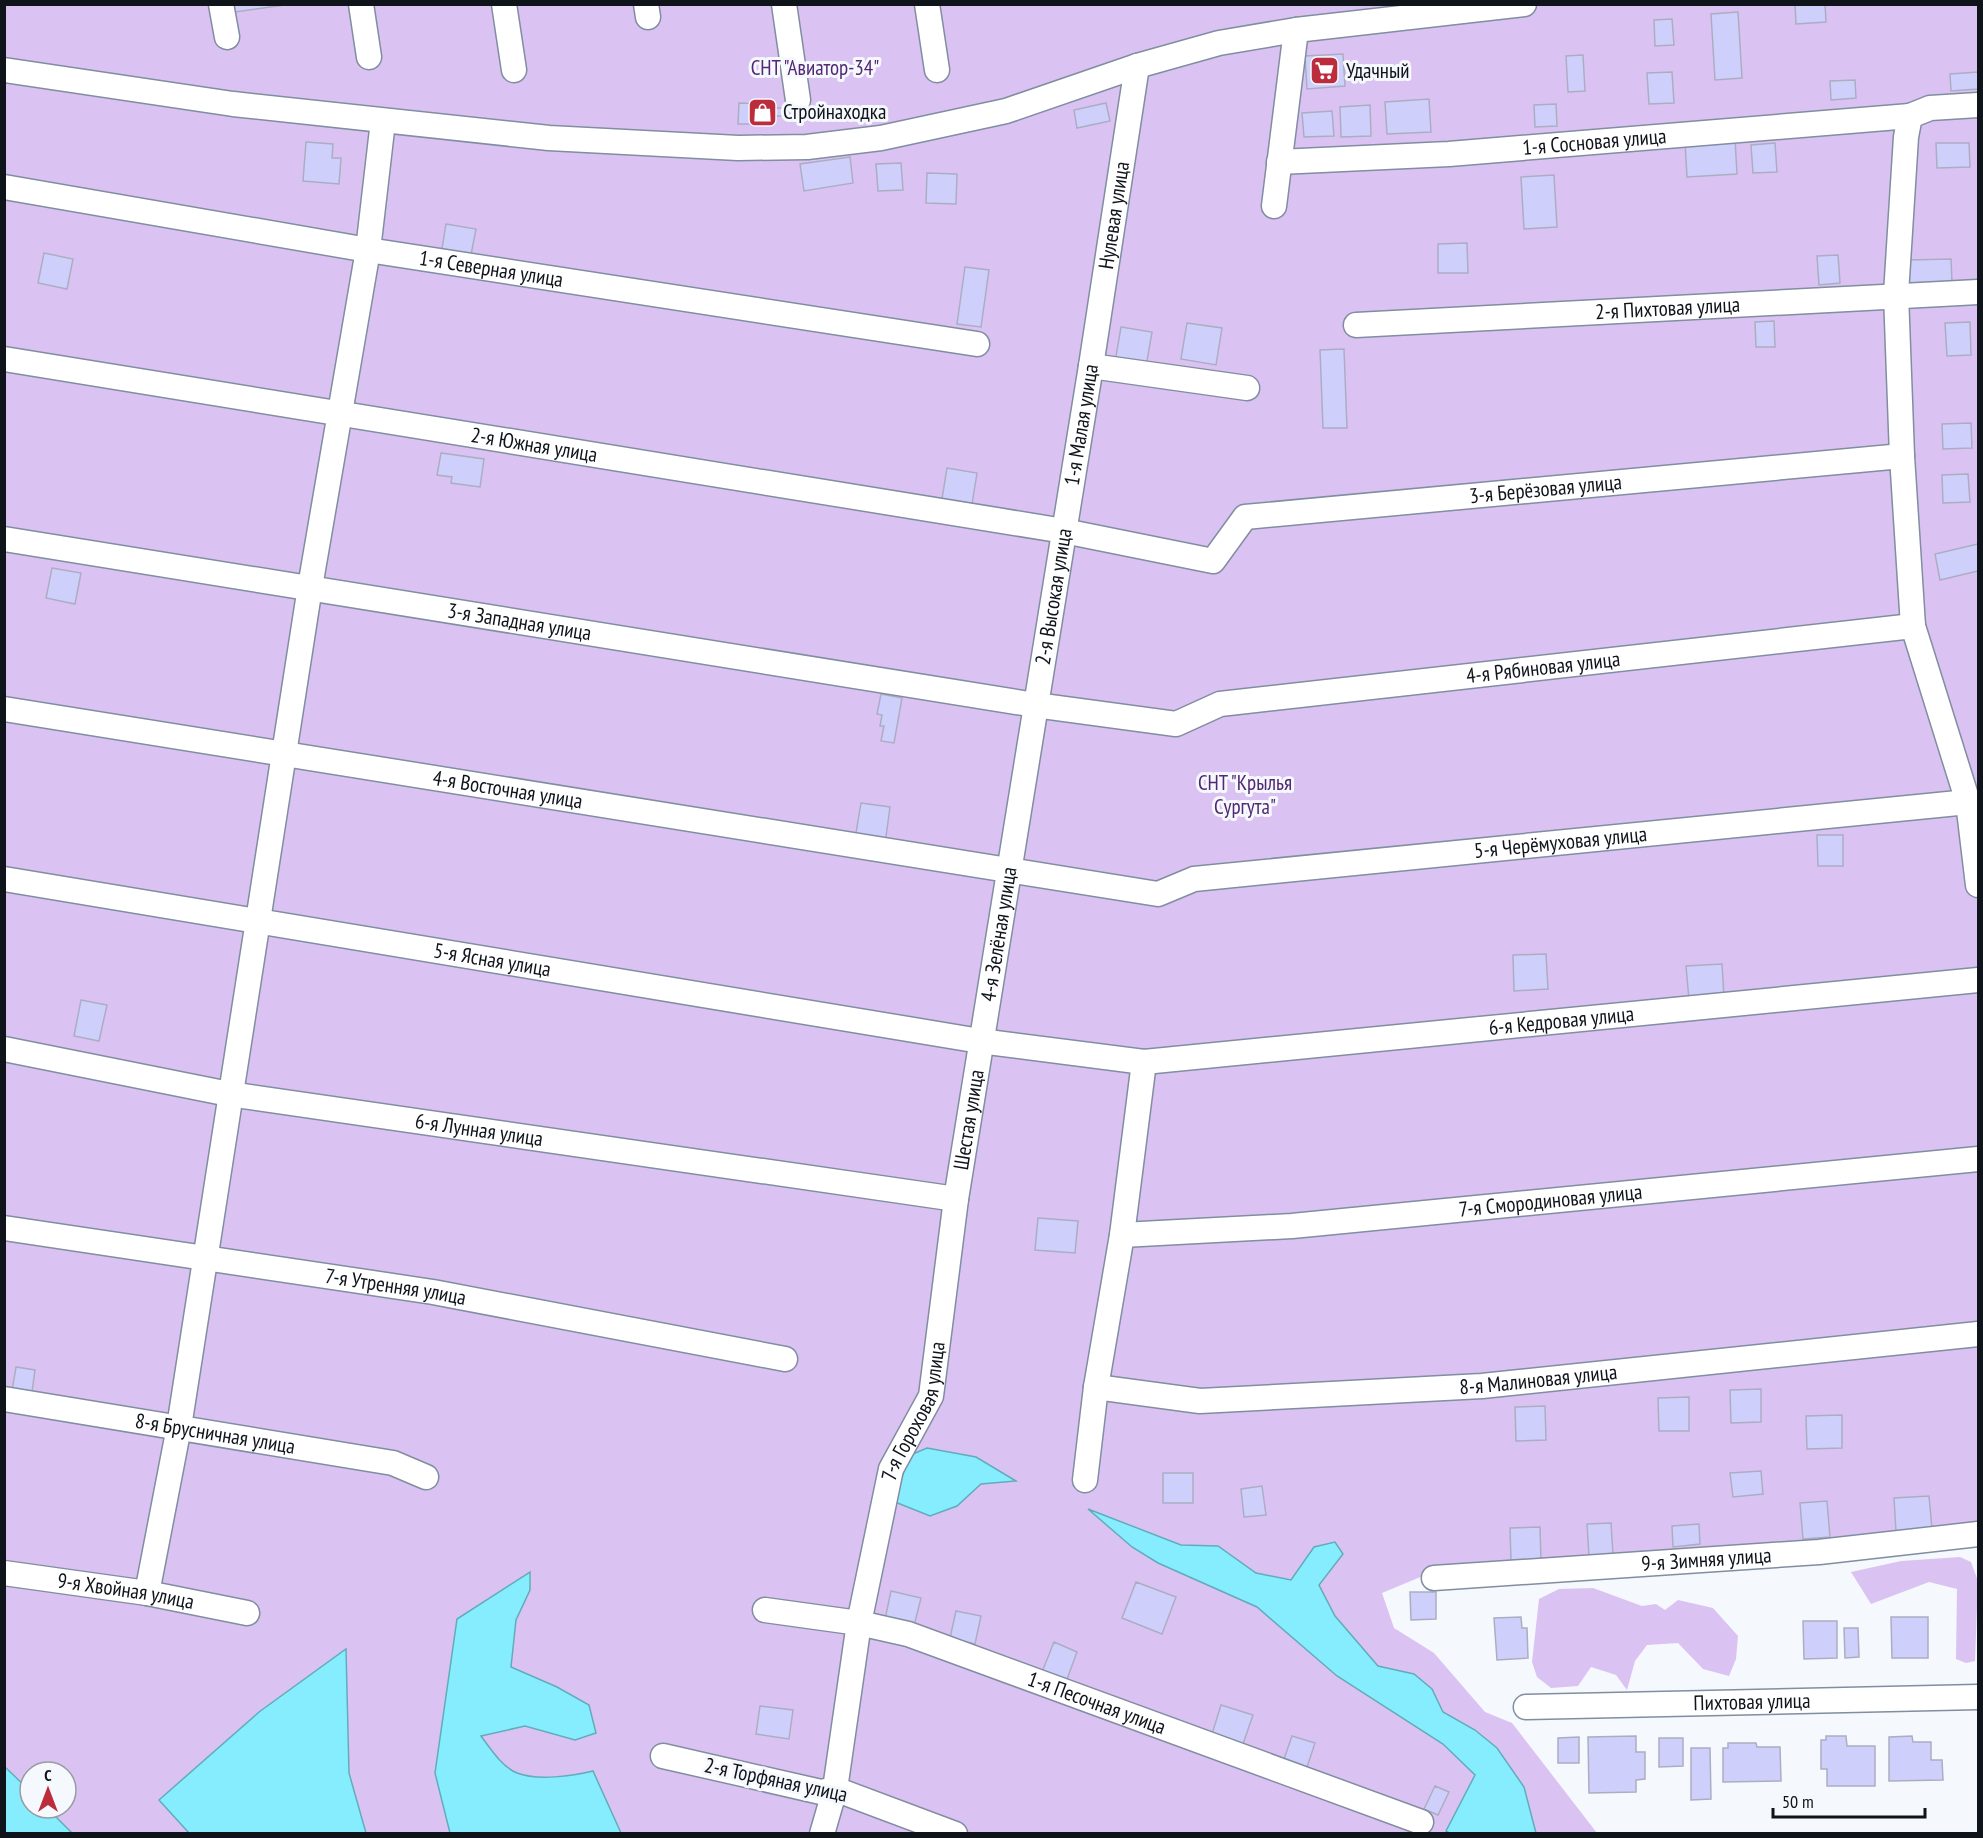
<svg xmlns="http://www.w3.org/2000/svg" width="1983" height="1838" font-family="'PT Sans Narrow',sans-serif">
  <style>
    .green { fill: #dac3f2 }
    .water { fill: #86edfe; stroke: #62acba; stroke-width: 1.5 }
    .building { fill: #ced0fb; stroke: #acadc3; stroke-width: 1.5 }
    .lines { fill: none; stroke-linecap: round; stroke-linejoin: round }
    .minor-casing { stroke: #818da0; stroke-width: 27 }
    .minor { stroke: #fff; stroke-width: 24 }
    .labels { text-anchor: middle; stroke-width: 6; stroke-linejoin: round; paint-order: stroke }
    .park-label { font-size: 21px; fill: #522773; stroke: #f5f8fc }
    .poi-label { font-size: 21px; fill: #0f131a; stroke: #f5f8fc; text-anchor: start }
    .street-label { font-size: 21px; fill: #0f131a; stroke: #f5f8fc }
  </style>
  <rect width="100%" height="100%" fill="#f5f8fc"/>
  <path class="green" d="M 4,5 L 1978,5 L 1978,1525 L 1683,1552 L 1442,1568 L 1382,1593 L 1394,1628 L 1434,1653 L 1485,1712 L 1512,1723 L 1597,1833 L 621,1833 L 593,1771 C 574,1776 536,1781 517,1773 C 501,1767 490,1748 480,1735 L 525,1726 L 575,1740 L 557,1687 L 511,1667 L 516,1620 L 530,1590 L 530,1572 L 435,1773 L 450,1833 L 366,1833 L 349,1773 L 346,1649 L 160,1800 L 189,1833 L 72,1833 L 47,1808 L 66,1808 L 66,1772 L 30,1772 L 30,1791 L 4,1765 Z
    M 1960,1557 L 1971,1562 L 1978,1581 L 1975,1661 L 1966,1663 L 1956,1659 L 1957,1589 L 1929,1582 L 1871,1604 L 1851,1572 L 1901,1561 Z
    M 1593,1588 L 1642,1606 L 1656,1604 L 1665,1610 L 1678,1600 L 1713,1608 L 1738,1636 L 1736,1659 L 1729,1676 L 1703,1669 L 1678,1643 L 1647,1645 L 1635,1661 L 1627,1690 L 1616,1675 L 1591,1667 L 1578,1686 L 1551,1688 L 1537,1677 L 1532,1662 L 1539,1599 L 1559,1589 Z"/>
  <path class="water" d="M 927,1448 L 976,1457 L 1016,1481 L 981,1484 L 957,1506 L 930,1516 L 895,1502 L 908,1456 Z
    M 1088,1509 L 1181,1545 L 1218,1546 L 1256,1573 L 1291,1580 L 1314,1547 L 1335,1542 L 1343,1554 L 1319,1585 L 1335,1616 L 1378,1666 L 1414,1674 L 1432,1689 L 1443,1712 L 1475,1730 L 1497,1748 L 1524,1787 L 1536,1833 L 1451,1834 L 1446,1831 L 1475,1775 L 1443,1744 L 1337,1676 L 1257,1607 L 1158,1563 L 1132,1547 Z
    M 530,1572 L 530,1590 L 516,1620 L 511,1667 L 557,1687 L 589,1705 L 596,1733 L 575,1740 L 525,1726 L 481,1736 C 490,1748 502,1767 517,1773 C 537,1781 573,1776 593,1771 L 621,1833 L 450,1833 L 435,1773 L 457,1619 Z
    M 346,1649 L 349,1773 L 366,1833 L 189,1833 L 159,1800 L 259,1712 Z
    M 4,1766 L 30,1791 L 30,1808 L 47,1808 L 72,1833 L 5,1833 Z"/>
  <path class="building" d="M 234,4 L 284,4 L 284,5 L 235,12 Z
    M 1795,4 L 1825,4 L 1826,22 L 1796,24 Z
    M 1738,12 L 1742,78 L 1715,80 L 1711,14 Z
    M 1672,19 L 1674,45 L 1655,46 L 1654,20 Z
    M 1343,54 L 1345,86 L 1307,89 L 1305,56 Z
    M 1583,55 L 1585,91 L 1568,92 L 1566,56 Z
    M 1672,72 L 1674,103 L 1649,104 L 1647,73 Z
    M 1978,72 L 1978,89 L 1951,91 L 1950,74 Z
    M 1855,80 L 1856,98 L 1831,100 L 1830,81 Z
    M 1429,99 L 1431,132 L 1387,134 L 1385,102 Z
    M 739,103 L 767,104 L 768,108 L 786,108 L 785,116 L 768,116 L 768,124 L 738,124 Z
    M 1106,103 L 1110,121 L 1077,128 L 1074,110 Z
    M 1556,104 L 1557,126 L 1535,127 L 1534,105 Z
    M 1370,105 L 1371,136 L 1341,137 L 1340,107 Z
    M 1332,111 L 1334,136 L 1304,137 L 1302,113 Z
    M 1735,139 L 1737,174 L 1687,177 L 1685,142 Z
    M 306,142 L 333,144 L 332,158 L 341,158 L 339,184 L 303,181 Z
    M 1775,143 L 1777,172 L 1753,173 L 1751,145 Z
    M 1936,143 L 1969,143 L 1970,167 L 1937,168 Z
    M 850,157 L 853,183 L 804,191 L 800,164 Z
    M 901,163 L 903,190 L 878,191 L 876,164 Z
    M 927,173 L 957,174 L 956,204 L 926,203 Z
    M 1554,175 L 1557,227 L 1524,229 L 1521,177 Z
    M 446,224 L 476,229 L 470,260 L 441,255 Z
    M 1467,243 L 1468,273 L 1438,273 L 1438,244 Z
    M 44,253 L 73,259 L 67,289 L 38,283 Z
    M 1838,255 L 1840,283 L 1819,285 L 1817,256 Z
    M 1951,259 L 1952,282 L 1909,283 L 1908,260 Z
    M 965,267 L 989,270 L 981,327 L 957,324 Z
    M 1774,321 L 1775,347 L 1756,347 L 1755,322 Z
    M 1970,322 L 1971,355 L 1947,356 L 1945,323 Z
    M 1187,323 L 1222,328 L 1216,365 L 1181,359 Z
    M 1121,327 L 1152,332 L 1146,367 L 1115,362 Z
    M 1344,349 L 1347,428 L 1323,428 L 1320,350 Z
    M 1971,423 L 1972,448 L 1943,449 L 1942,424 Z
    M 441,453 L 484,459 L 480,487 L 451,483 L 452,477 L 437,475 Z
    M 947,468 L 977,473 L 972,504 L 942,499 Z
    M 1968,474 L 1970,502 L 1943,503 L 1942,475 Z
    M 1978,544 L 1978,571 L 1940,580 L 1935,554 Z
    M 52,568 L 81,573 L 75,604 L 46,598 Z
    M 881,694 L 902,698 L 894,743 L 881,741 L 884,726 L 880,726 L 882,715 L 877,714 Z
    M 861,803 L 890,807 L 885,844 L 855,839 Z
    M 1817,835 L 1843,835 L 1843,866 L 1818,866 Z
    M 1546,954 L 1548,989 L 1514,991 L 1513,955 Z
    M 1722,964 L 1724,997 L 1689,1000 L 1686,966 Z
    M 81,1000 L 107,1005 L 99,1041 L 74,1036 Z
    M 1038,1218 L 1078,1221 L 1075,1253 L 1035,1250 Z
    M 16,1367 L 35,1370 L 31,1399 L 11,1396 Z
    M 1761,1389 L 1761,1422 L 1731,1423 L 1730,1390 Z
    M 1689,1397 L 1689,1431 L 1659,1431 L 1658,1398 Z
    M 1545,1406 L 1546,1440 L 1516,1441 L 1515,1407 Z
    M 1842,1415 L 1842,1448 L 1807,1449 L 1806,1416 Z
    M 1761,1471 L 1763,1494 L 1733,1497 L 1730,1473 Z
    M 1163,1473 L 1193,1473 L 1193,1503 L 1163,1503 Z
    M 1262,1486 L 1266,1515 L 1244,1517 L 1241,1489 Z
    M 1929,1496 L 1932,1529 L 1896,1532 L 1894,1498 Z
    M 1827,1501 L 1830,1537 L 1803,1539 L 1800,1503 Z
    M 1611,1523 L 1613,1555 L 1589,1556 L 1587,1524 Z
    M 1699,1524 L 1700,1544 L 1673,1547 L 1672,1526 Z
    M 1540,1527 L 1541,1561 L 1511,1561 L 1510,1528 Z
    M 1136,1582 L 1176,1597 L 1162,1634 L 1122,1618 Z
    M 891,1591 L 921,1598 L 913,1630 L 884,1624 Z
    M 1410,1592 L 1436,1592 L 1436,1619 L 1411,1620 Z
    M 956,1611 L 981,1616 L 975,1644 L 950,1638 Z
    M 1521,1617 L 1522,1628 L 1527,1628 L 1528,1658 L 1497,1660 L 1494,1618 Z
    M 1891,1617 L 1928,1617 L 1928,1658 L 1892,1658 Z
    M 1803,1621 L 1837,1621 L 1837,1658 L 1804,1659 Z
    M 1844,1628 L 1858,1628 L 1859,1657 L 1845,1658 Z
    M 1054,1642 L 1077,1652 L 1066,1682 L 1042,1672 Z
    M 1221,1705 L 1253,1715 L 1243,1744 L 1212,1734 Z
    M 760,1706 L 793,1710 L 789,1739 L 756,1734 Z
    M 1292,1736 L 1315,1743 L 1306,1770 L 1283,1762 Z
    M 1636,1736 L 1636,1752 L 1645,1752 L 1645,1779 L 1636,1780 L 1636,1792 L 1589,1793 L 1588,1737 Z
    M 1826,1736 L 1846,1736 L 1847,1746 L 1875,1746 L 1875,1786 L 1827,1786 L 1827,1769 L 1821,1769 L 1821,1740 L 1826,1740 Z
    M 1912,1736 L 1913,1742 L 1931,1742 L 1931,1760 L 1942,1760 L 1943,1780 L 1889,1781 L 1889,1737 Z
    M 1579,1737 L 1579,1763 L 1558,1763 L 1558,1738 Z
    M 1659,1738 L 1683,1738 L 1683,1766 L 1659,1767 Z
    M 1728,1743 L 1756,1743 L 1757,1747 L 1780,1747 L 1781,1781 L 1723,1782 L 1723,1748 L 1728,1748 Z
    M 1691,1748 L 1710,1748 L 1711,1799 L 1691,1800 Z
    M 1435,1786 L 1449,1792 L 1438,1815 L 1424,1809 Z"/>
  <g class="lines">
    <defs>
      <g id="minor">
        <path d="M 221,4 L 227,37"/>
        <path d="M 361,4 L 369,57"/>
        <path d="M 504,4 L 514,70"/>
        <path d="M 646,4 L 648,17"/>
        <path d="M 784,4 L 798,100"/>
        <path d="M 927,4 L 937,70"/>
        <path d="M 4,70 L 233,104 L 549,138 L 738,148 L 807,147 L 881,138 L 1006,111 L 1137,66 L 1219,43 L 1296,30 L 1524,4"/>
        <path d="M 1978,105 L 1930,108 L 1910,116 L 1906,137 L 1896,294 L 1902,456 L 1913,626 L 1968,802 L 1978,885"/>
        <path id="s1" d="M 1279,162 L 1449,154 L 1910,116"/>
        <path id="s2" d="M 4,187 L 368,250 L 977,344"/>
        <path d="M 1274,206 L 1296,30"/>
        <path id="s3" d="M 1356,325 L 1978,292"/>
        <path id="s4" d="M 4,359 L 1064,531 L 1213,561 L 1245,517 L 1902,456"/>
        <path d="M 1091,366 L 1247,388"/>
        <path id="s5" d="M 4,539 L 1035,705 L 1176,724 L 1220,704 L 1913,626"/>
        <path id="s6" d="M 4,709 L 1158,894 L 1194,879 L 1968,802"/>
        <path id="s7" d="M 4,879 L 980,1041 L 1144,1062 L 1978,980"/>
        <path id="s8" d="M 4,1049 L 229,1094 L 956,1199"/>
        <path id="s9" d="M 4,1228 L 433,1292 L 785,1359"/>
        <path id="s10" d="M 1122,1235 L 1292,1226 L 1978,1159"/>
        <path id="s11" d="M 1096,1387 L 1200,1401 L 1482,1386 L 1978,1334"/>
        <path id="s12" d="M 4,1399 L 393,1463 L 426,1477"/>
        <path d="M 1085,1480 L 1096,1387 L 1122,1235 L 1144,1062"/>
        <path id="s13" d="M 4,1573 L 147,1593 L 247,1613"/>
        <path id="s14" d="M 1434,1578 L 1819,1552 L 1978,1534"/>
        <path d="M 147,1593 L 179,1427 L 310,587 L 368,250 L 383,121"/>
        <path id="s15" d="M 765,1610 L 859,1623 L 908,1634 L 1421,1822"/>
        <path id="s16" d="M 1526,1707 L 1978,1697"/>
        <path d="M 663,1756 L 821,1792 L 835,1789 L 955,1834"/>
        <path id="s17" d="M 822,1834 L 835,1789 L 859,1623 L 891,1469 L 931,1396 L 956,1199 L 1091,366 L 1137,66"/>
      </g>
    </defs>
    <use href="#minor" class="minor-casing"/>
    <use href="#minor" class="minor"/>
  </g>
  <defs>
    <symbol id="supermarket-square" viewBox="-11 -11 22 22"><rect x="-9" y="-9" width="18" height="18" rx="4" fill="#bd2c3c" stroke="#f5f8fc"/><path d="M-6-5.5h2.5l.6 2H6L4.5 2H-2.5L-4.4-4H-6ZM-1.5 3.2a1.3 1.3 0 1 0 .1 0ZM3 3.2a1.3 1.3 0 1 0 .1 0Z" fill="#fff"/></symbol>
    <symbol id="shop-square" viewBox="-11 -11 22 22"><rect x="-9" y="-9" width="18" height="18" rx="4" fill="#bd2c3c" stroke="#f5f8fc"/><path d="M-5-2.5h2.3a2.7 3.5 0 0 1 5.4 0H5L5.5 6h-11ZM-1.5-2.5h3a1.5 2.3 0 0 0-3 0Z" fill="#fff"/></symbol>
  </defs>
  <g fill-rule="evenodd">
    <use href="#supermarket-square" x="1308" y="54" width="33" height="33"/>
    <use href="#shop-square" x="746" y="96" width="33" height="33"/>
  </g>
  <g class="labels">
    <g class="park-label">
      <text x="815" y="75">СНТ "Авиатор-34"</text>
      <text x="1245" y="790">CНТ "Крылья<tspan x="1245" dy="24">Сургута"</tspan></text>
    </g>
    <g class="poi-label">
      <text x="1346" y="78">Удачный</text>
      <text x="783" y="119">Стройнаходка</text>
    </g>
    <g class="street-label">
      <text dy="7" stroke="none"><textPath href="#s1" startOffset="316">1-я Сосновая улица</textPath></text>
      <text dy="7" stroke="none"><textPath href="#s17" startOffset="1650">Нулевая улица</textPath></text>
      <text dy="7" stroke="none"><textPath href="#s2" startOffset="494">1-я Северная улица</textPath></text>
      <text dy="7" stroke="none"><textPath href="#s3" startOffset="312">2-я Пихтовая улица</textPath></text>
      <text dy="7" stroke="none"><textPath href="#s17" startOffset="1438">1-я Малая улица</textPath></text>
      <text dy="7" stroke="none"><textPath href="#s4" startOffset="537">2-я Южная улица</textPath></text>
      <text dy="7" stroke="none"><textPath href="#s4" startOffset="1582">3-я Берёзовая улица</textPath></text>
      <text dy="7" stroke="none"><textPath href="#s17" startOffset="1264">2-я Высокая улица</textPath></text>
      <text dy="7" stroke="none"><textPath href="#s5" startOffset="522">3-я Западная улица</textPath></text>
      <text dy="7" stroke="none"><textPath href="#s5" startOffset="1560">4-я Рябиновая улица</textPath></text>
      <text dy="7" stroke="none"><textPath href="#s6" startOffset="510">4-я Восточная улица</textPath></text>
      <text dy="7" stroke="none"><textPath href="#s6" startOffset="1576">5-я Черёмуховая улица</textPath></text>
      <text dy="7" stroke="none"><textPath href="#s17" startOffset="922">4-я Зелёная улица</textPath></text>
      <text dy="7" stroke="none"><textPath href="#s7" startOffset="495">5-я Ясная улица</textPath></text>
      <text dy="7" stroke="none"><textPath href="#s7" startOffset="1574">6-я Кедровая улица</textPath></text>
      <text dy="7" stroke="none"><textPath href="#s17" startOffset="734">Шестая улица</textPath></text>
      <text dy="7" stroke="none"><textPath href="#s8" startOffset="482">6-я Лунная улица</textPath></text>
      <text dy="7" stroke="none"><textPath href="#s10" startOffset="430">7-я Смородиновая улица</textPath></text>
      <text dy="7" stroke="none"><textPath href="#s9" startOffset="396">7-я Утренняя улица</textPath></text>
      <text dy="7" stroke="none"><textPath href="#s11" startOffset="444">8-я Малиновая улица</textPath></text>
      <text dy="7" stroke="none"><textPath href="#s17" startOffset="435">7-я Гороховая улица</textPath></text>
      <text dy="7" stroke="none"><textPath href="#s12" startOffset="214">8-я Брусничная улица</textPath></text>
      <text dy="7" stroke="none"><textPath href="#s14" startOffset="273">9-я Зимняя улица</textPath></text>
      <text dy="7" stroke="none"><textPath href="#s13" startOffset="123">9-я Хвойная улица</textPath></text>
      <text dy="7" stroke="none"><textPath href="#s16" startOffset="226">Пихтовая улица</textPath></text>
      <text dy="7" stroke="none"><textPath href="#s15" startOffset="346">1-я Песочная улица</textPath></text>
      <text transform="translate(776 1780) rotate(12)" y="7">2-я Торфяная улица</text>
    </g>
  </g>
  <rect width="1983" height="1838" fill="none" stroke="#0f131a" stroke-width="12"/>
  <g transform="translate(48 1790)"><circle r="28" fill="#f5f8fc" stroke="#999ca2" stroke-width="1.5"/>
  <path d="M0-4.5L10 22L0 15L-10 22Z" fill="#bd2c3c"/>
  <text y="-9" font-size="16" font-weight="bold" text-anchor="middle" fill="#0f131a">С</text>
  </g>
  <path d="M1773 1808v9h152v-9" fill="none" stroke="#0f131a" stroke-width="3"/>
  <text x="1782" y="1808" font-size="18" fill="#0f131a" stroke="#f5f8fc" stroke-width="4.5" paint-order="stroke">50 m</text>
</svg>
